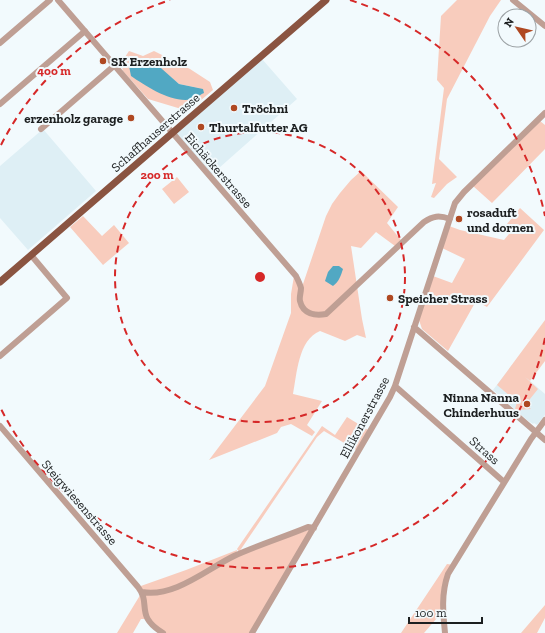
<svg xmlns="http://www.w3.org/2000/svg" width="545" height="633" font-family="'Zilla Slab',serif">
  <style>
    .built { fill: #deeff5 }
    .green { fill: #f8ccbd; fill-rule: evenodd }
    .water { fill: #51a8c3 }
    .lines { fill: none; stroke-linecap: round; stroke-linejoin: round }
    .minor { stroke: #bf9f94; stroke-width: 6 }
    .major { stroke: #8a5441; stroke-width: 7 }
    .ring { fill: none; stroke: #d62828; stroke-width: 2; stroke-dasharray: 7 5 }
    .poi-dot { fill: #af4821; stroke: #f2fafd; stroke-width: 1.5 }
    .labels { text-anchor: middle; stroke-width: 4; stroke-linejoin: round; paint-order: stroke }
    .poi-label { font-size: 13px; font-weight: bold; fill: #1c1f20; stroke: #f2fafd; text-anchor: start }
    .street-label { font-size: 13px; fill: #1c1f20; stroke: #f2fafd }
    .centre { fill: #d62828; stroke: #f2fafd; stroke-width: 2 }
    .ring-label { font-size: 12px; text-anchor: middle; font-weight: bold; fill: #d62828; stroke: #f2fafd; stroke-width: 4; stroke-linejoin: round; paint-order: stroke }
  </style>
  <rect width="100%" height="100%" fill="#f2fafd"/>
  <path class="built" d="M 262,59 L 297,99 L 210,176 L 172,133 Z
    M 43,129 L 96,191 L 28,250 L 0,218 L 0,166 Z
    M 512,365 L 545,394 L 545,415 L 537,425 L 534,423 L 533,424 L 527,420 L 493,390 Z"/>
  <path class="green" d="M 457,0 L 501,0 L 490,16 L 447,99 L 439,159 L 457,177 L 447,184 L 434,198 L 431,197 L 436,183 L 432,184 L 444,88 L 437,80 L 441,16 Z
    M 129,51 L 143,56 L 154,51 L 190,69 L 210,82 L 213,90 L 188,111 L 148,99 L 123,71 L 121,63 ZM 166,73 L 179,84 L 203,89 L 131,76 Z
    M 540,121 L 545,125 L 545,149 L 492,203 L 473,186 Z
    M 361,171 L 398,207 L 387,223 L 401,240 L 395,246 L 376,232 L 361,248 L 351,246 L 362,319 L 366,338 L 357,335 L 345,341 L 320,331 C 298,340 297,374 293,394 L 322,401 L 307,425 L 315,432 L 312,436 L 291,424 L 281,427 L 277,433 L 209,460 L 265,386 L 291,313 L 291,294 L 294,276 L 301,290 L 326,216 L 332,204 L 340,193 L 351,180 Z
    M 177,177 L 189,192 L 174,204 L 162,189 Z
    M 520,208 L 544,230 L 487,307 L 476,301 L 448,351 L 422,329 L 419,320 L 433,276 L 452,283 L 465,259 L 442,248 L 449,226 L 460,230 L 504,240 L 513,229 L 507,224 Z
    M 83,216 L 102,236 L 114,225 L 129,243 L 103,265 L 70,227 Z
    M 545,320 L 545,361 L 530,381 L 525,377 L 538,389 L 526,404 L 531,409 L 517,410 L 515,409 L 517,402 L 497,385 Z
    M 347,417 L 368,430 L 356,450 L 324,431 L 317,437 L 239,552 L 237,549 L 322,426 L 335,435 Z
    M 314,528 L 252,633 L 163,633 L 146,619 L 141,619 L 133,633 L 117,633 L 142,592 L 138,587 L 186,570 L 237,550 L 236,555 Z
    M 447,564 L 454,565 L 448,574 L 443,611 L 424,633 L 401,633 Z
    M 545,605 L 545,618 L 537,633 L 521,633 Z"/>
  <path class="water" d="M 137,58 L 153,61 L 179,84 L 203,89 L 204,93 C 201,94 198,97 196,98 C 176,106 147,87 131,76 L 129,66 Z
    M 333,266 L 339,266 L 343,269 C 341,275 339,282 333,286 L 325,281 L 328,272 Z"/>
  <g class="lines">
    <path class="minor" d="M 58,0 L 296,276 C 298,280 300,284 301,288 C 301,293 299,297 300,301 C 303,314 315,316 326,314 L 424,222 C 433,216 439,215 450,219
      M 513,0 L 545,26
      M 0,43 L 50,0
      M 0,104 L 85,31
      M 41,129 L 115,65
      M 414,327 L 545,440
      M 0,356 L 67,298 L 31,255
      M 395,386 L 504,482
      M 0,426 L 138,587 C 152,605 134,615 163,633
      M 142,592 C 174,598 207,569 234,556 C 258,545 284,537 308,527 L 314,528
      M 252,633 L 390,397 L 395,386 L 455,203 L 464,192 L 545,113
      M 445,633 C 443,613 441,594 448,574 L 531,439 L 545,420"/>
    <path class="major" d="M 0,282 L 326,0"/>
  </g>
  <g class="ring">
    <circle cx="260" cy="277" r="145"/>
    <path d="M545 338A291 291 0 0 1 1 409M1 145A291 291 0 0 1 170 0M350 0A291 291 0 0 1 545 216"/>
  </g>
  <g class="poi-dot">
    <circle cx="103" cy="61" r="4"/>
    <circle cx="234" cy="108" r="4"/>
    <circle cx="131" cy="118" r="4"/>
    <circle cx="201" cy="127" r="4"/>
    <circle cx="459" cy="219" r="4"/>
    <circle cx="390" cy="298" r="4"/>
    <circle cx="527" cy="404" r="4"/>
  </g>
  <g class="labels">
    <g class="poi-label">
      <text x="111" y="66">SK Erzenholz</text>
      <text x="242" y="113">Tröchni</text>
      <text x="123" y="123" text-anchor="end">erzenholz garage</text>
      <text x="209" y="132">Thurtalfutter AG</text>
      <text x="467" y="217">rosaduft<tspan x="467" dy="15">und dornen</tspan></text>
      <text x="398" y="303">Speicher Strass</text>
      <text x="519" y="402" text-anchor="end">Ninna Nanna<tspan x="519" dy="15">Chinderhuus</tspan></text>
    </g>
    <g class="street-label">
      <text transform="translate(155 132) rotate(-41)" y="5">Schaffhauserstrasse</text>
      <text transform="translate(219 170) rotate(49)" y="5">Eichäckerstrasse</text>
      <text transform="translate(364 417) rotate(-62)" y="5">Ellikonerstrasse</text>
      <text transform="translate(485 450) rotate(41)" y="5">Strass</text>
      <text transform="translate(80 502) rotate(49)" y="5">Steigwiesenstrasse</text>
    </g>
  </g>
  <circle cx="260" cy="277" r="6" class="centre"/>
  <g class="ring-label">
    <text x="54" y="75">400 m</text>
    <text x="157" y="179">200 m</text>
  </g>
  <g transform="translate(517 28) rotate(304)"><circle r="19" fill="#f2fafd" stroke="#9ca2a5"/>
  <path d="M0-3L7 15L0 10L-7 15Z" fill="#af4821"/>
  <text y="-6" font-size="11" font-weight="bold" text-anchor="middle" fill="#1c1f20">N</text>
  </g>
  <path d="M409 617v6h73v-6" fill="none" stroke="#1c1f20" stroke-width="2"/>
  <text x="415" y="617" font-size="12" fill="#1c1f20" stroke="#f2fafd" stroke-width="3" paint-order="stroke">100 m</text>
</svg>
